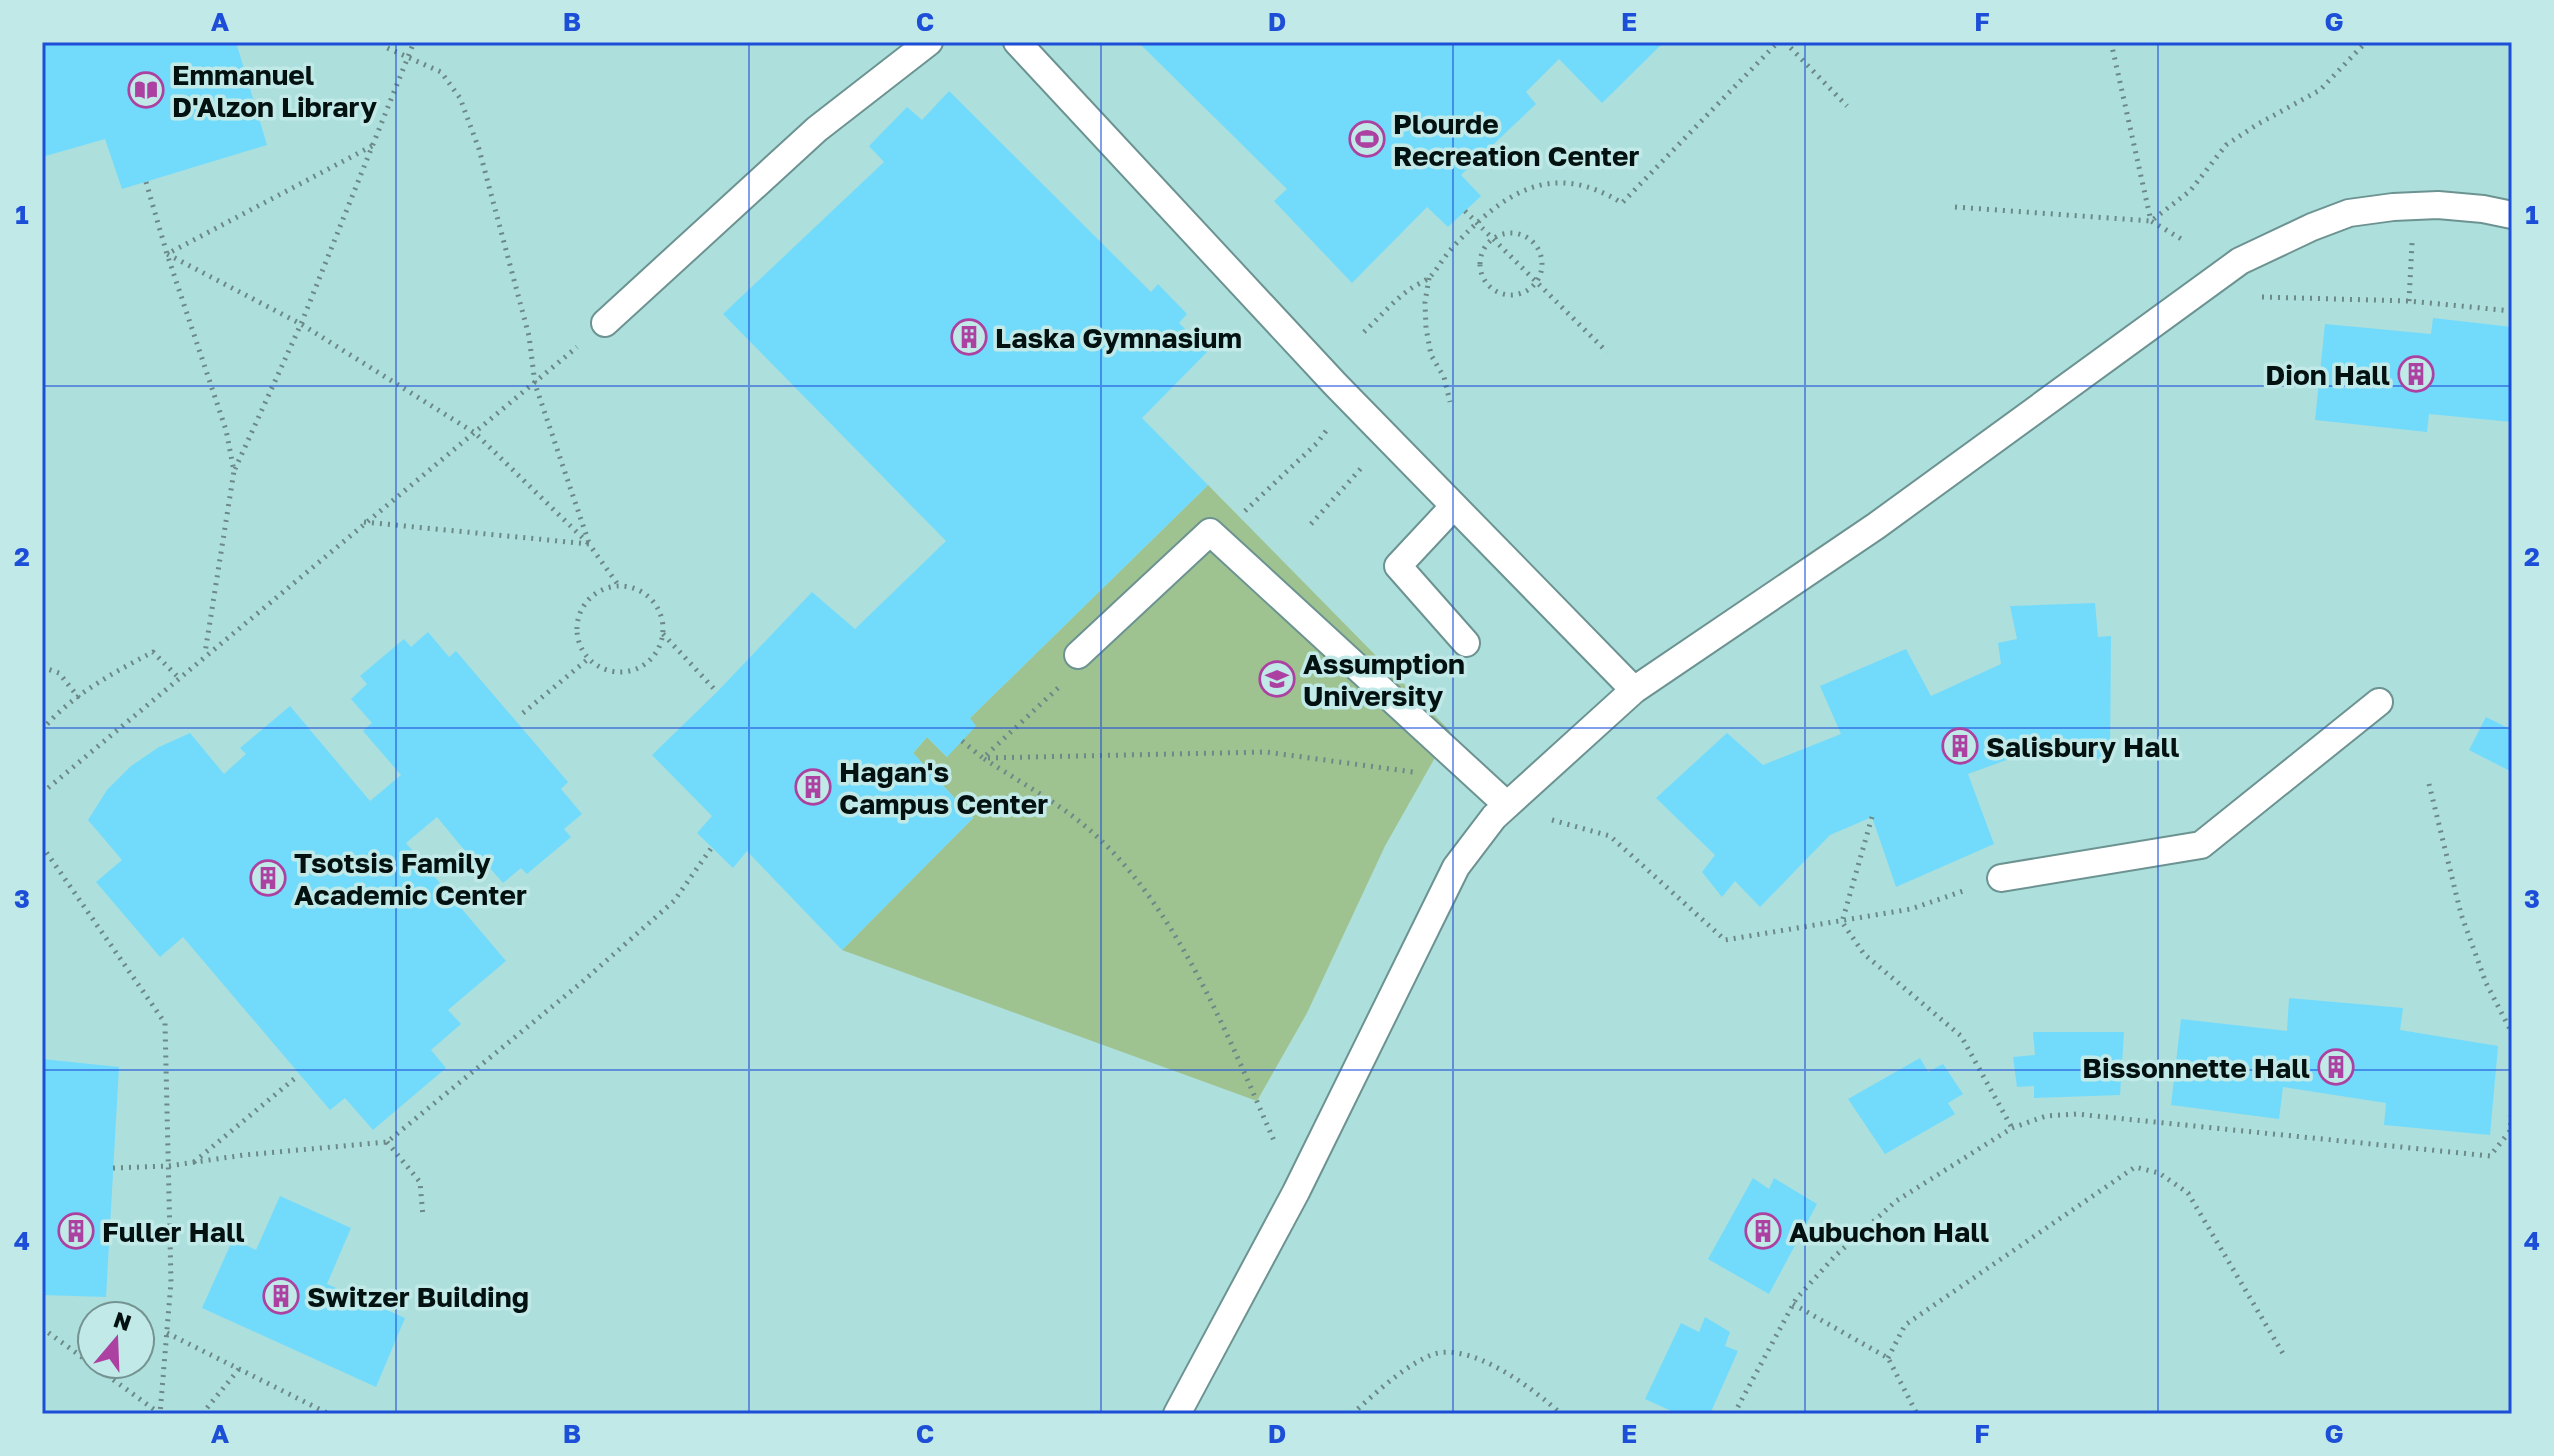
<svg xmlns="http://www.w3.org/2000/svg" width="2554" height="1456" font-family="'Golos Text',sans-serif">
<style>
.built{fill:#addfdc;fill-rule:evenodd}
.green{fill:#9fc390}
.building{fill:#72dbfc}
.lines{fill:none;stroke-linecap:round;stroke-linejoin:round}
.lane-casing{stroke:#6c9391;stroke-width:30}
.path{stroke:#6c8988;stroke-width:5;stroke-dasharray:2 6;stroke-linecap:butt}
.lane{stroke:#fff;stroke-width:26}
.grid{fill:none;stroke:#1d4ed8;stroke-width:2;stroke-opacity:0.55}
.labels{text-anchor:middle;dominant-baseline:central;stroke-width:7;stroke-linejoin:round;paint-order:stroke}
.poi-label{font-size:28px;font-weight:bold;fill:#031111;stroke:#c0e9e7;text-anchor:start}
.neatline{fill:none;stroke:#1d4ed8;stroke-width:3}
.grid-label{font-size:26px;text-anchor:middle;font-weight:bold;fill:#1d4ed8}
</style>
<rect width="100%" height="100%" fill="#c0e9e7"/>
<path class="built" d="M42,42H2512V1414H42ZM92,1316H140V1364H92Z"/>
<path class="green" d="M1208,485L1450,731L1385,846L1307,1013L1257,1101L842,950L973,818L913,753L927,737L947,757L970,718Z"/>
<path class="building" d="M42,42H236L267,145L122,189L105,139L42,157Z
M1138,42H1664L1602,103L1559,59L1526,92L1536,104L1461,175L1481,196L1448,227L1427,207L1352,283L1274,201L1287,189Z
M949,91L1151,292L1158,284L1187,314L1179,323L1208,351L1142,418L1208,485L970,718L976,726L947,757L927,737L913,753L973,818L842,950L747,851L733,868L697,833L712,816L652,755L717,692L812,592L855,629L946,541L723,314L884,162L869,146L907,107L922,120Z
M2433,318L2512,327V422L2429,414L2427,432L2315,420L2325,324L2431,334Z
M2095,603L2098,637L2111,636L2110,759L2012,758L1968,774L1994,844L1896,887L1872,817L1830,835L1760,907L1735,881L1722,897L1702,872L1715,855L1656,798L1727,733L1763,765L1841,734L1820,686L1906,649L1931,696L2001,664L1998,643L2017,639L2010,606Z
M428,632L449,657L456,651L568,782L561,789L582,814L564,829L571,837L527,874L521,868L503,883L481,858L475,863L437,817L406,843L506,961L448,1010L461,1024L431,1050L446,1068L373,1130L345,1098L330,1110L183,937L160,957L96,882L122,860L88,820L107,790L131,766L159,747L190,733L224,774L246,754L240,748L290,706L370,801L401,775L363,731L372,723L351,699L367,684L360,676L404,639L411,647Z
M2486,717L2512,730V772L2469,750Z
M2289,998L2403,1008L2400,1030L2498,1046L2490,1135L2384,1125L2386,1103L2283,1087L2279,1119L2171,1105L2181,1019L2287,1031Z
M2033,1032H2124L2120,1095L2034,1098V1086L2017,1087L2013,1057L2035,1055Z
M1920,1058L1928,1072L1943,1064L1963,1094L1948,1103L1955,1114L1885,1154L1848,1099Z
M42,1059L119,1067L106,1297L42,1295Z
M1753,1178L1769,1189L1774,1178L1817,1204L1769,1294L1708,1259Z
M280,1196L351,1228L327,1284L405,1318L376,1387L202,1308L233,1239L256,1250Z
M1705,1317L1730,1332L1725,1346L1738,1351L1710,1414H1678L1645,1399L1681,1323L1699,1332Z"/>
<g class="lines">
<defs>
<path id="lane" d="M1017,42L1335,384L1634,690L1494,817L1456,867L1296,1192L1177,1414
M605,323L817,129L929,42
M1454,506L1398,566L1466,643
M1078,655L1210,532L1507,805
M1634,690L1876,526L2240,261L2312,227L2349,213L2393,207L2438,205L2483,209L2512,215
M2001,878L2201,845L2379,702"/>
</defs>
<use href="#lane" class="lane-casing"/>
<path class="path" d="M383,42L385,47L441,72L460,98L479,149L529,336L535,384L589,543
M1785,42L1847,106
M2111,42L2151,221L2183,240
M372,146L167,254L301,324L475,433L589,544
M146,182L167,254L226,430L234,471L205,653
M1955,207L2151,221L2190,191L2226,145L2258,124L2320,90L2366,42
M1465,211L1607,352
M1480 264a31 31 0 1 1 62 0a31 31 0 1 1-62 0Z
M1429,278L1425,302L1426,328L1431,355L1444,377L1450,402
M2262,297L2409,301L2512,311
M2409,301L2412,243
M1364,332C1379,318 1393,301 1409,290C1415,285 1424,282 1430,277C1438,268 1444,257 1452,248C1503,193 1551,159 1622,203L1778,42
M235,469L301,324L414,42
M1245,511L1317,443L1326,431
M364,522L589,544L619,586
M1311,524L1364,465
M577 629a43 43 0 1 1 86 0a43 43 0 1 1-86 0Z
M663,634L717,692
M42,667L59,673L79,698
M1058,688L983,758C1016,780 1054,800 1085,826C1175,901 1229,1038 1275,1143
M523,713L588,659
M42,730C70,696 114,672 153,652L178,677
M962,741L983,758L1266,752L1413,772
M2429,784L2461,914L2486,983L2512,1033V1044
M42,793L577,347
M1872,817L1842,922L1864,954L1961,1036L2012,1128
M1552,820L1610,836L1725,940L1911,909L1966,890
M42,846L165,1023L171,1282L160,1414
M387,1142L420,1182L423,1217
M194,1162L294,1079
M113,1168L168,1166L244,1155L387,1142L581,983L674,901L712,847
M1793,1304L1888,1358L1917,1414
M42,1328L159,1413
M167,1333L329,1414
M1888,1358L1905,1325L2135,1167L2159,1173L2188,1193L2285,1357
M202,1414L239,1369
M1352,1414C1376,1393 1401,1368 1431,1355C1470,1340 1534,1389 1561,1414
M1734,1414L1796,1299L1835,1256L1896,1201L2012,1128L2046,1116L2076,1114L2490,1156L2510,1131L2512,1107"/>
<use href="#lane" class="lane"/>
</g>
<path class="grid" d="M396,42V1414M749,42V1414M1101,42V1414M1453,42V1414M1805,42V1414M2158,42V1414M42,386H2512M42,728H2512M42,1070H2512"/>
<defs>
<symbol id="library-ring" viewBox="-11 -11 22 22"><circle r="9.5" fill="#c0e9e7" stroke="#ac41a1" stroke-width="1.5"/><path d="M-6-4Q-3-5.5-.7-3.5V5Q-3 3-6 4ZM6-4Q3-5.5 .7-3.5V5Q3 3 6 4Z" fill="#ac41a1"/></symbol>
<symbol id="stadium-ring" viewBox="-11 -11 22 22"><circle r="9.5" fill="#c0e9e7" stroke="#ac41a1" stroke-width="1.5"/><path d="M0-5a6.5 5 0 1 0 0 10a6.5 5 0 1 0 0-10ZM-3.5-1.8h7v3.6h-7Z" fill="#ac41a1"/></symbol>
<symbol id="building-ring" viewBox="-11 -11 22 22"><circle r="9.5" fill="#c0e9e7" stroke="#ac41a1" stroke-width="1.5"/><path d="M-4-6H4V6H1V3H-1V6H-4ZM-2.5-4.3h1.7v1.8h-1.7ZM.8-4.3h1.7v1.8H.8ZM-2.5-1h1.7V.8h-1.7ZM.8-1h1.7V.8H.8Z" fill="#ac41a1"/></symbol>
<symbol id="university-ring" viewBox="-11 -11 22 22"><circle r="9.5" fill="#c0e9e7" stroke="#ac41a1" stroke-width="1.5"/><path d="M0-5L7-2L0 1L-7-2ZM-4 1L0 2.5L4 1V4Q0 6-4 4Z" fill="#ac41a1"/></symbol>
</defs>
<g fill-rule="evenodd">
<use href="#library-ring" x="126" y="70" width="40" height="40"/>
<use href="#stadium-ring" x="1347" y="119" width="40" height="40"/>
<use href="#building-ring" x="949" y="317" width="40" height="40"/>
<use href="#building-ring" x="2396" y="354" width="40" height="40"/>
<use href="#university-ring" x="1257" y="659" width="40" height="40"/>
<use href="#building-ring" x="1940" y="726" width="40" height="40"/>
<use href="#building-ring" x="793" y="767" width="40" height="40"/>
<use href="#building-ring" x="248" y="858" width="40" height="40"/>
<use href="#building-ring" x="2316" y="1047" width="40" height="40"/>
<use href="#building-ring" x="56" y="1211" width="40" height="40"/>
<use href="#building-ring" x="1743" y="1211" width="40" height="40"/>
<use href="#building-ring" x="261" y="1276" width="40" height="40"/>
</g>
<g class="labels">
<g class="poi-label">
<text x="172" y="74">Emmanuel<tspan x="172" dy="32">D'Alzon Library</tspan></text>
<text x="1393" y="123">Plourde<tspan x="1393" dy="32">Recreation Center</tspan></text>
<text x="995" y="337">Laska Gymnasium</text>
<text x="2390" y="374" text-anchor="end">Dion Hall</text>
<text x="1303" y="663">Assumption<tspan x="1303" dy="32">University</tspan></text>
<text x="1986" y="746">Salisbury Hall</text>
<text x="839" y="771">Hagan's<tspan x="839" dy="32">Campus Center</tspan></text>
<text x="294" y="862">Tsotsis Family<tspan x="294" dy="32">Academic Center</tspan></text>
<text x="2310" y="1067" text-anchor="end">Bissonnette Hall</text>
<text x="102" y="1231">Fuller Hall</text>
<text x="1789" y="1231">Aubuchon Hall</text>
<text x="307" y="1296">Switzer Building</text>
</g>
</g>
<rect width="2554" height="1456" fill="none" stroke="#c0e9e7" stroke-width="88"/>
<g transform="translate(116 1340) rotate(19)"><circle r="38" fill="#c0e9e7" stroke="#749391" stroke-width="2"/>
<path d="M0-6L14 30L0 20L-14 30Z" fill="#ac41a1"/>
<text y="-12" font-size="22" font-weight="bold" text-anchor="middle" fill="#031111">N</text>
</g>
<rect x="44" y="44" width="2466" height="1368" class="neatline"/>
<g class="grid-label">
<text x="220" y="31">A</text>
<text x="572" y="31">B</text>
<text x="925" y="31">C</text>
<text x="1277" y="31">D</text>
<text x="1629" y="31">E</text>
<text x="1982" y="31">F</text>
<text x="2334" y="31">G</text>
<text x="22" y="224">1</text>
<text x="2532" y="224">1</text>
<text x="22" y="566">2</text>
<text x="2532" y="566">2</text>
<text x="22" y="908">3</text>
<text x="2532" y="908">3</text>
<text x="22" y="1250">4</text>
<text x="2532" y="1250">4</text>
<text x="220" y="1443">A</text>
<text x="572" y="1443">B</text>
<text x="925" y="1443">C</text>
<text x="1277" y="1443">D</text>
<text x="1629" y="1443">E</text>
<text x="1982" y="1443">F</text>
<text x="2334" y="1443">G</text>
</g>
</svg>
